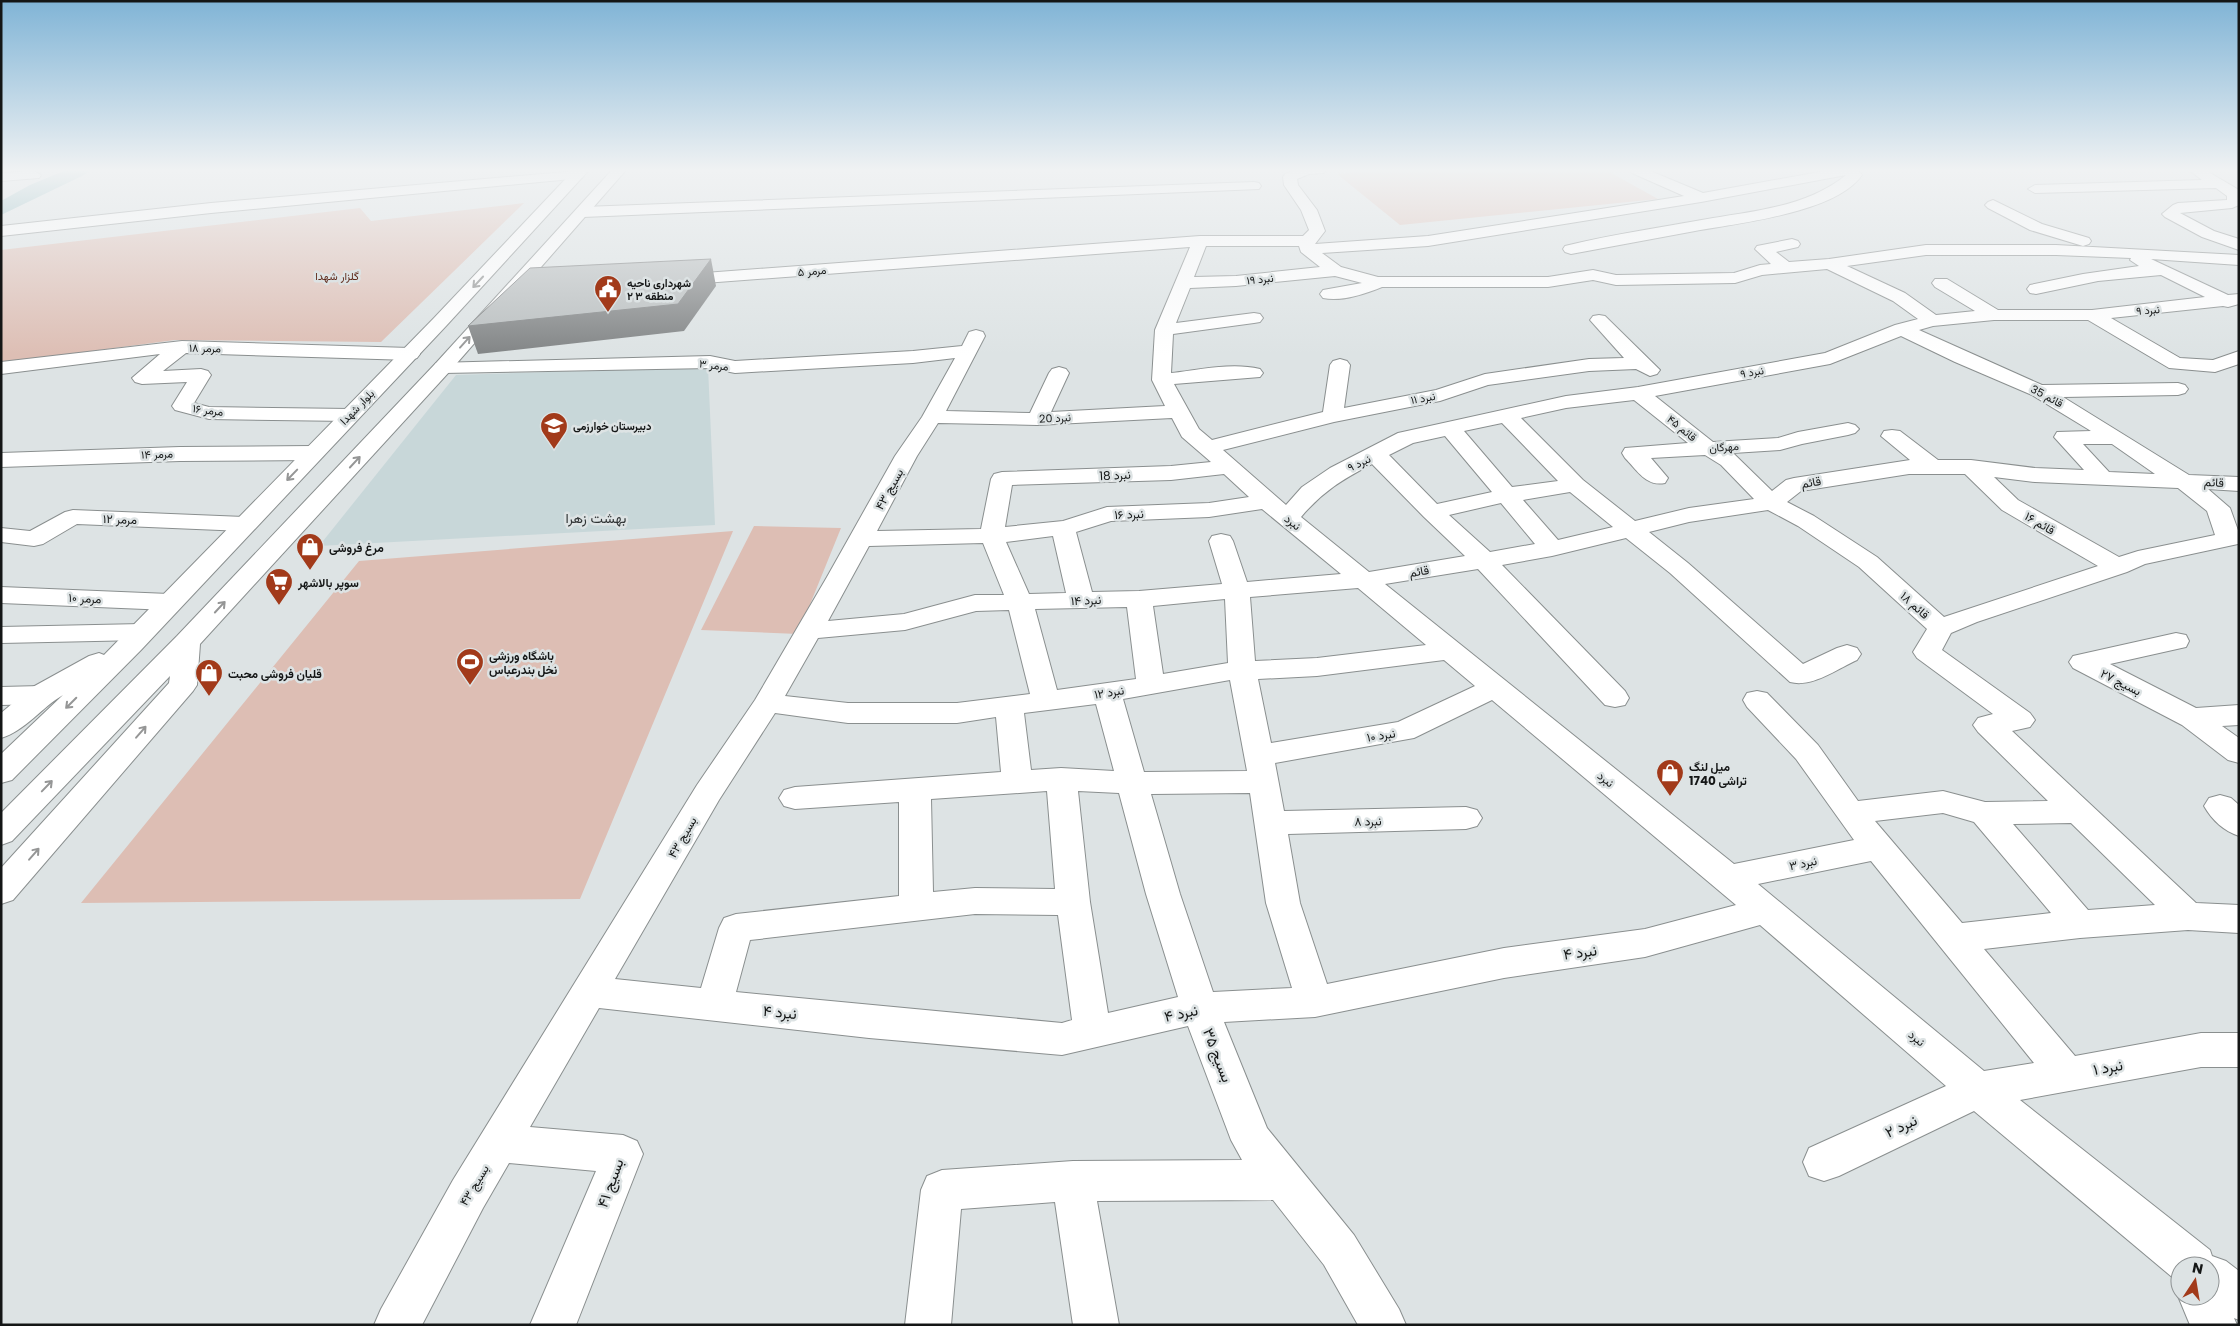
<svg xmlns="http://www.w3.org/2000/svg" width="2240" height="1326" font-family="Poppins,Vazirmatn,sans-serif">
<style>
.built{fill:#c8d7d9}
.green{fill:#ddbeb4}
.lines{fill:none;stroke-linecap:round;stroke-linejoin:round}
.canal{fill:#85b5bc;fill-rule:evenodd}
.minor-casing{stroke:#8a8f8f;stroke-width:2}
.highway-casing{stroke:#8a8f8f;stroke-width:2}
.minor{fill:#fff;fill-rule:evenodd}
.highway{fill:#fff;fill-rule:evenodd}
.shaded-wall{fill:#828586}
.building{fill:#b9bebf;stroke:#828586}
.oneway{stroke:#959696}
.labels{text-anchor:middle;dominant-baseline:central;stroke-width:5;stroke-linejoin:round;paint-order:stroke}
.far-street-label{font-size:11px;fill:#141616;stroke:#dde3e4}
.far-park-label{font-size:11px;fill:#5f2a1b;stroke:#dde3e4}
.far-poi-label{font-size:11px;font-weight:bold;fill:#141616;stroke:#dde3e4;text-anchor:start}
.street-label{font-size:12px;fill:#141616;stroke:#dde3e4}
.poi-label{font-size:12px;font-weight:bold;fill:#141616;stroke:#dde3e4;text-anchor:start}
.neighbourhood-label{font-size:14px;fill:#2f3334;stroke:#dde3e4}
.near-street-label{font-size:15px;fill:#141616;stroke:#dde3e4}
</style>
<rect width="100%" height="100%" fill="#dde3e4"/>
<path class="built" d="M708,367L715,525L319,546L456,375Z"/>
<path class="green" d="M1388,170H1606L1658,199L1400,225L1337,174Z
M524,203L381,342L175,340L1,363V250L360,208L371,221Z
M754,526L841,528L798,634L701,630Z
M733,531L580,899L81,903L359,561Z"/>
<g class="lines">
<path class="canal" d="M66,170H89L86,174L1,215V201L30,185Z"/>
<defs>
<path id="minor" d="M1295,170H1326L1324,173L1309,174L1297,179L1298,185L1317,210L1325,231L1315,244L1428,236L1684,196L1632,173L1630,170H1648L1703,193L1830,170H1858L1862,175C1836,213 1738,223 1695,231C1654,239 1612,246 1571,254L1565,252L1563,249L1565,246C1613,234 1664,227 1713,218C1758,211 1810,205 1846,175L1701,202L1428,246L1322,253L1341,267L1378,277H1548L1593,270L1616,275L1734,273L1760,265L1771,264L1755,249L1757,246L1792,239L1798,241L1800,244L1798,247L1776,252L1789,262L1829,259L1926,245H2056L2239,255V265L2151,259L2228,295L2239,294V304L2228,307L2223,306L2111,318L2180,358L2213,360L2239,351V364L2215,372L2169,368L2088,320H1994L1933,326L1919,330L2042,385L2178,383L2185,385L2188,389L2185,393L2178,395L2063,397L2189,475L2239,477V491L2208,489L2230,508L2239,533L2238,544L2145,564L2127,572L1977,622L1951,633L1942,650L2030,713L2035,720L2030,727L2012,731L2196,903L2239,905V933L2188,930L2080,938L1984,949L2075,1056L2201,1033H2239V1067H2201L2020,1100L2210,1250L2212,1256L2226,1261L2239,1271V1320L2234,1318L2237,1325H2190L2178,1296L2180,1290V1296H2210V1266H2180V1282H2178L1974,1111L1839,1176L1824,1181L1809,1176L1803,1162L1809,1148L1946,1086L1760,925L1645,957L1504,978L1315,1017L1224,1022L1267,1128L1354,1235L1399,1309L1406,1325H1358L1324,1265L1273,1200L1097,1201L1119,1325H1073L1055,1202L961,1209L951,1325H905L921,1190L927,1176L942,1170L1073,1161L1242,1160L1231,1140L1188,1026L1062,1055L869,1038L599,1008L530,1127L623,1135L637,1141L643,1154L576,1325H530L596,1171L509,1163L483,1208L422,1325H374L381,1309L453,1180L697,785L755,700L827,577L895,456L922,417L955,358L913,363L735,373L710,368L443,373L436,371L433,367L436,363L710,356L735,361L913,351L962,346L969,332L976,330L983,332L985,336L946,411L1030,413L1049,373L1052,369L1059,367L1066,369L1069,373L1051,412L1165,406L1152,380L1155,330L1190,247L678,285L672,284L669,280L672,276L678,275L1200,236H1303L1309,230L1301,210L1284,185L1283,177L1285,174ZM1206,246H1299L1301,252L1320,267L1236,276L1194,277ZM1926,255H2056L2131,258L2130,260L2139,266L2083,274L2030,285L2027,289L2030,293L2036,294L2098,281L2161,275L2205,297L2092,310H1998L1947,279H1935L1932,283L1935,287L1975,311L1936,315L1905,293L1847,266ZM1827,269L1893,301L1918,319L1895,325L1825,353L1638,387L1566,396L1398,433L1330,468L1302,487L1286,505L1223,450L1334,422L1440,401L1488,385L1589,371L1636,369L1650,376L1657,374L1660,370L1605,316L1599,315L1593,316L1590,320L1624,358L1589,359L1485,374L1436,390L1344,408L1350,365L1347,361L1340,359L1333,361L1330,365L1323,412L1212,440L1199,429L1174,384L1260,377L1263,373L1260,369C1232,362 1199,370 1171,373L1173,334L1254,323L1260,322L1263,318L1260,314L1254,313L1176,323L1190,288L1236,286L1335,276L1362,283L1323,290L1320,294L1323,298C1341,302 1365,294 1382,287H1548L1593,280L1616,285L1735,283L1762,275ZM1901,336L1955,362L2032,395L2091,431L2057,432L2054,437L2084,470L2035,468L1971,460H1938L1900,431L1892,430L1884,431L1881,436L1910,460L1794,478L1786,480L1772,491L1733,453L1780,450L1802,444L1848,435L1855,433L1859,429L1855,425L1848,423L1798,432L1778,438L1713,442L1655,396L1830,364ZM1634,400L1688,443L1625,448L1622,453L1625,458C1637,470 1646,487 1665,483L1668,478L1651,458L1705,455L1721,465L1754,499L1689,508L1635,521L1583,480L1521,418L1566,408ZM1172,418L1182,437L1211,462L1171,466L1002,472L994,474L991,479L981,529L877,531L917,456L938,423L1037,425ZM1502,423L1558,481L1512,487L1464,431ZM1445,436L1492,492L1437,504L1389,455L1413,443ZM2083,444H2112L2155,474L2109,472ZM1372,464L1424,517L1465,556L1369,572L1301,517C1322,492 1343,479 1372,464ZM1224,474L1249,497L1209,503L1107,507L1063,521L1005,527L1012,485L1171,480ZM1909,474H1965L2002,510L2098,566L1944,617L1877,557L1814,516L1787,502L1801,491ZM1994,477L2035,482L2178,488L2207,511L2215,535L2138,551L2119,557L2018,500ZM1570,492L1613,527L1558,540L1523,500ZM1501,503L1535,544L1490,552L1449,515ZM1262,509L1341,574L1247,582L1233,541L1230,536L1221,534L1212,536L1209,541L1222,584L1139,591L1092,592L1076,532L1111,521L1209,517ZM1768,510L1798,526L1859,567L1927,629L1913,652L1917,658L1993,714L1978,718L1973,725L1978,732L2048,801L1985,802L1943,791L1858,801L1818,745L1767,693L1757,691L1747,693L1743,700L1747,707L1796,759L1854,840L1734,864L1385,584L1478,569L1605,705L1615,707L1625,705L1629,698L1625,691L1502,565L1552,556L1626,538L1670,573L1790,682C1812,688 1837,669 1857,660L1861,654L1857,648L1847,645L1837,648L1803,664L1688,563L1649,532L1689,522ZM1053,536L1066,593L1029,594L1006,542ZM983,543L1004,595H975L904,614L828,621L869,546ZM1358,588L1426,645L1317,658L1255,661L1250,597ZM1225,599L1228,663L1163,674L1153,606ZM1127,607L1136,679L1057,690L1035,609ZM1009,610L1030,694L957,703H848L785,696L818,638L905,630L976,611ZM1444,660L1475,686L1398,722L1271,743L1258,679L1317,676ZM1230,680L1247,771L1144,772L1123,699ZM1492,700L1736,905L1645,929L1504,948L1327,984L1300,903L1288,834L1466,829L1477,826L1482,818L1477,810L1466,807L1284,811L1275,763L1414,738ZM1096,704L1114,771L1061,768L1031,770L1024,713ZM775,713L848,723H957L996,717L1001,772L795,787L784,790L779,798L784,806L795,809L899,802V896L736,914L724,918L719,928L701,988L615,979L719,800ZM1047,791L1055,889L975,888L933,892L931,799ZM1078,791L1119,793L1146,894L1178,997L1108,1013L1090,902ZM1250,793L1266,903L1292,988L1213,992L1180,894L1151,794ZM1943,813L1974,822L2051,913L1962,923L1875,821ZM2071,823L2155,905L2088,910L2013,824ZM1871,861L2034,1063L1984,1071L1758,884ZM975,914L1058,915L1072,1020L1062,1023L736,992L750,940Z
M2189,170H2205L2239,190V205L2232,208L2180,213L2214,231L2239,239V250L2202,237L2165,217L2162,214L2173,205L2178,203L2227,200V196L2216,188L2035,193L2028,189L2035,185L2202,180Z
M34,171L41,175L39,178L1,181V173Z
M577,171L584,175L582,178L211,213L1,236V226L211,203Z
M1254,182L1259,183L1261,186L1259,189L583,217L578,215L575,212L578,209L583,207Z
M1993,200L2042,224L2089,238L2091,241L2089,244L2083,246L2030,230L1988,208L1985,205L1988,202Z
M182,341L410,348L417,350L420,354L417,358L410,360L186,353L163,371L201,369L208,371L211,375L194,403L209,407L350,409L357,411L360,415L357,419L350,421L209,419L175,410L172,406L187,382L142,384L135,382L132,378L160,354L1,374V362Z
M313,446L321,448L324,453L321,458L313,460L180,461L1,467V453L180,447Z
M73,510L244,517L252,519L256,524L252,529L244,531L77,524L43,544L34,546L1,542V528L30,531L65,512Z
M1,587L169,594L178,597L182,602L178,607L169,610L1,603Z
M142,624L151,626L155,632L151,638L142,640L1,643V627Z
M2176,633L2186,635L2189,641L2186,647L2110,664L2196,708L2239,705V725L2222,726L2239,738V763L2228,760L2182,725L2073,668L2069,662L2073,656Z
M41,686L51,688L55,695L51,702L41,704L1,705V687Z
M2220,795L2231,798L2239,805V836C2224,831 2212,820 2204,806L2209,798Z"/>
<path id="highway" d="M574,170H589L446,326L141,650L12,780L1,783V754L63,695C42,707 25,731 1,738V713L31,688L89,656L99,653L104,655L434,318Z
M612,170H626L450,371L200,644L197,685L193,691L13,900L1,904V868L169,683L170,676L12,841L1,845V813L177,636L436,363Z"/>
</defs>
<use href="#minor" class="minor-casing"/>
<use href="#highway" class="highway-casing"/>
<use href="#minor" class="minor"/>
<use href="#highway" class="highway"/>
</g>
<path class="shaded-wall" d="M711,259L716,286L684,331L478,354L468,326Z"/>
<path class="building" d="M711,259L678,304L468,326L530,268Z"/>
<defs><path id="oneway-shaft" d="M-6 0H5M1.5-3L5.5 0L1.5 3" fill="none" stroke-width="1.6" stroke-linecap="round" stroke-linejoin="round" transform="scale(1.25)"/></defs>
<g class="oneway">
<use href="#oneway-shaft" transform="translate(478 282) rotate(133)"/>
<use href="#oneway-shaft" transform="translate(465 342) rotate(-48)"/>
<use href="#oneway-shaft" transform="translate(355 462) rotate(-47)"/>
<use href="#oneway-shaft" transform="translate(292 475) rotate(134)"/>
<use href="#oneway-shaft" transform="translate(220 607) rotate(-47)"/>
<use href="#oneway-shaft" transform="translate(71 703) rotate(135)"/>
<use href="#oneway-shaft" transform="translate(141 732) rotate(-49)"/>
<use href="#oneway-shaft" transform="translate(47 786) rotate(-46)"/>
<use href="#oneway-shaft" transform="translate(34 854) rotate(-49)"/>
</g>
<linearGradient id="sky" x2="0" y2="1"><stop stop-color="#80b4d6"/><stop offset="0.48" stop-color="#f0f2f3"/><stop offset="1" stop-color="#f0f2f3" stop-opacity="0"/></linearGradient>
<rect width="2240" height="355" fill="url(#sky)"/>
<defs>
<symbol id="civic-pin" viewBox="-11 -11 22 30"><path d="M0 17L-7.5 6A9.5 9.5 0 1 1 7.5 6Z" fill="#a23a1a" stroke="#dde3e4"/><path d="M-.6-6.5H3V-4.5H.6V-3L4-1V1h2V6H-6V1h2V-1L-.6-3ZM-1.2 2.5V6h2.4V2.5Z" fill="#fff"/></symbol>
<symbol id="school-pin" viewBox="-11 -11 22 30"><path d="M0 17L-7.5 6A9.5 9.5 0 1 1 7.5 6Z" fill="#a23a1a" stroke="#dde3e4"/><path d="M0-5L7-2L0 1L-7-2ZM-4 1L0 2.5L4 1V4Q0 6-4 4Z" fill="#fff"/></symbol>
<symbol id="shop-pin" viewBox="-11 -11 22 30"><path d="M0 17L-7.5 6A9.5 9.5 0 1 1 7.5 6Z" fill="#a23a1a" stroke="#dde3e4"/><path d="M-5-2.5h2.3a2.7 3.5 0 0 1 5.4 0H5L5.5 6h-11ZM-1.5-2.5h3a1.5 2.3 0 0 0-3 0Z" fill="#fff"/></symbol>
<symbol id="supermarket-pin" viewBox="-11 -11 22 30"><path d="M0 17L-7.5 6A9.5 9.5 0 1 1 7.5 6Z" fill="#a23a1a" stroke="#dde3e4"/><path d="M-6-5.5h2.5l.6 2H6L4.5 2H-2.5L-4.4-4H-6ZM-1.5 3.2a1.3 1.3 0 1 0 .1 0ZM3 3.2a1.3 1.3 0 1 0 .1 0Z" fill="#fff"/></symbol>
<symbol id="stadium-pin" viewBox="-11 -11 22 30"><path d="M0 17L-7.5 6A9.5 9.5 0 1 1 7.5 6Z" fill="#a23a1a" stroke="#dde3e4"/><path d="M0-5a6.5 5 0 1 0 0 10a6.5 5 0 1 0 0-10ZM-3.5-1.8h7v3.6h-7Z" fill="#fff"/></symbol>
</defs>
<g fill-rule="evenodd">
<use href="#civic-pin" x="592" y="273" width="32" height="43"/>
<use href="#school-pin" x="538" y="410" width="32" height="43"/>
<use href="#shop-pin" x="294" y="531" width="32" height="43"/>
<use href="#supermarket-pin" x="263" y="566" width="32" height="43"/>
<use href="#stadium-pin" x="454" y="646" width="32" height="43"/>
<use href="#shop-pin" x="193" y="657" width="32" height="43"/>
<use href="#shop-pin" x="1654" y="757" width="32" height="43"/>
</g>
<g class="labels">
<g class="far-street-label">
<text transform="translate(812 271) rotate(-5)">مرمر ۵</text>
<text transform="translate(1260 279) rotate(-6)">نبرد ۱۹</text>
<text transform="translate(2148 310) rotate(-5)">نبرد ۹</text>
<text transform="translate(205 348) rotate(1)">مرمر ۱۸</text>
<text transform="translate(714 365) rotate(7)">مرمر ۳</text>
<text transform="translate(1752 372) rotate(-10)">نبرد ۹</text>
<text transform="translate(2047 396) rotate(28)">قائم 35</text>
<text transform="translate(1423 398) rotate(-10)">نبرد ۱۱</text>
<text transform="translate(357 407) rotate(-46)">بلوار شهدا</text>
<text transform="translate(208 410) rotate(7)">مرمر ۱۶</text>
<text transform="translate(1055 418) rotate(-3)">نبرد 20</text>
<text transform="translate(1682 428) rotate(39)">قائم ۴۵</text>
<text transform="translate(1724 447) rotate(-4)">مهرگان</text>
<text transform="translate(157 454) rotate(-2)">مرمر ۱۴</text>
<text transform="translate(1359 463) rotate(-26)">نبرد ۹</text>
</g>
<g class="far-park-label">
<text x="337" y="276">گلزار شهدا</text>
</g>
<g class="far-poi-label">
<text x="627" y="283">شهرداری ناحیه<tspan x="627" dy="13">۲ منطقه ۳</tspan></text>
<text x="573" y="426">دبیرستان خوارزمی</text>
</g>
<g class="street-label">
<text transform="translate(1115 475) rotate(-3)">نبرد 18</text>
<text transform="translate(1811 482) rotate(-10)">قائم</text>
<text transform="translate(2214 482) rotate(3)">قائم</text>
<text transform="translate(889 489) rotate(-61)">بسیج ۴۳</text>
<text transform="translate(1129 514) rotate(-2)">نبرد ۱۶</text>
<text transform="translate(120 519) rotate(2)">مرمر ۱۲</text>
<text transform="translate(1293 522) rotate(39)">نبرد</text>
<text transform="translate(2040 523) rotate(30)">قائم ۱۶</text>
<text transform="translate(1419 571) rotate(-10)">قائم</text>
<text transform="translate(85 598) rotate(3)">مرمر ۱۰</text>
<text transform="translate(1086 600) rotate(-2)">نبرد ۱۴</text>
<text transform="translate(1915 605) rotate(42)">قائم ۱۸</text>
<text transform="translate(2121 682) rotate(27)">بسیج ۲۷</text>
<text transform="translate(1109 692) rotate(-9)">نبرد ۱۲</text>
<text transform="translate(1381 735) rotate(-9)">نبرد ۱۰</text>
<text transform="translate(1606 779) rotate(39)">نبرد</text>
<text transform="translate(1368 821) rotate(-1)">نبرد ۸</text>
<text transform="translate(682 837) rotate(-60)">بسیج ۴۳</text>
<text transform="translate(1803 863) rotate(-12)">نبرد ۳</text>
<text transform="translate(1917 1038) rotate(40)">نبرد</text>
<text transform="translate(474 1185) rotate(-59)">بسیج ۴۳</text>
</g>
<g class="poi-label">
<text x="329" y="547">مرغ فروشی</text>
<text x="298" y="582">سوپر بالاشهر</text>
<text x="489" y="655">باشگاه ورزشی<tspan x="489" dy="14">نخل بندرعباس</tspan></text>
<text x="228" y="673">قلیان فروشی محبت</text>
<text x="1689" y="766">میل لنگ<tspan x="1689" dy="14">تراشی 1740</tspan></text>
</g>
<g class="neighbourhood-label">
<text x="596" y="518">بهشت زهرا</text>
</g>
<g class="near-street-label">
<text transform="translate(1580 952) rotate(-8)">نبرد ۴</text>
<text transform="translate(780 1012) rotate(6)">نبرد ۴</text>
<text transform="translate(1181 1013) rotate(-12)">نبرد ۴</text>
<text transform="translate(1218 1055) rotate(69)">بسیج ۳۵</text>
<text transform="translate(2108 1067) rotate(-10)">نبرد ۱</text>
<text transform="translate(1901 1126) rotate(-25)">نبرد ۲</text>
<text transform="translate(610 1183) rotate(-70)">بسیج ۴۱</text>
</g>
</g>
<rect width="2240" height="1326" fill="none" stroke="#141616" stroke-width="5"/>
<g transform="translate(2195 1281) rotate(12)"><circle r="24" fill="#dde3e4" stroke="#8d9192"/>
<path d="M0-4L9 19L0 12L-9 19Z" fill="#a23a1a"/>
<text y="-8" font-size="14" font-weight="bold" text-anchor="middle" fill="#141616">N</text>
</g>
</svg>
